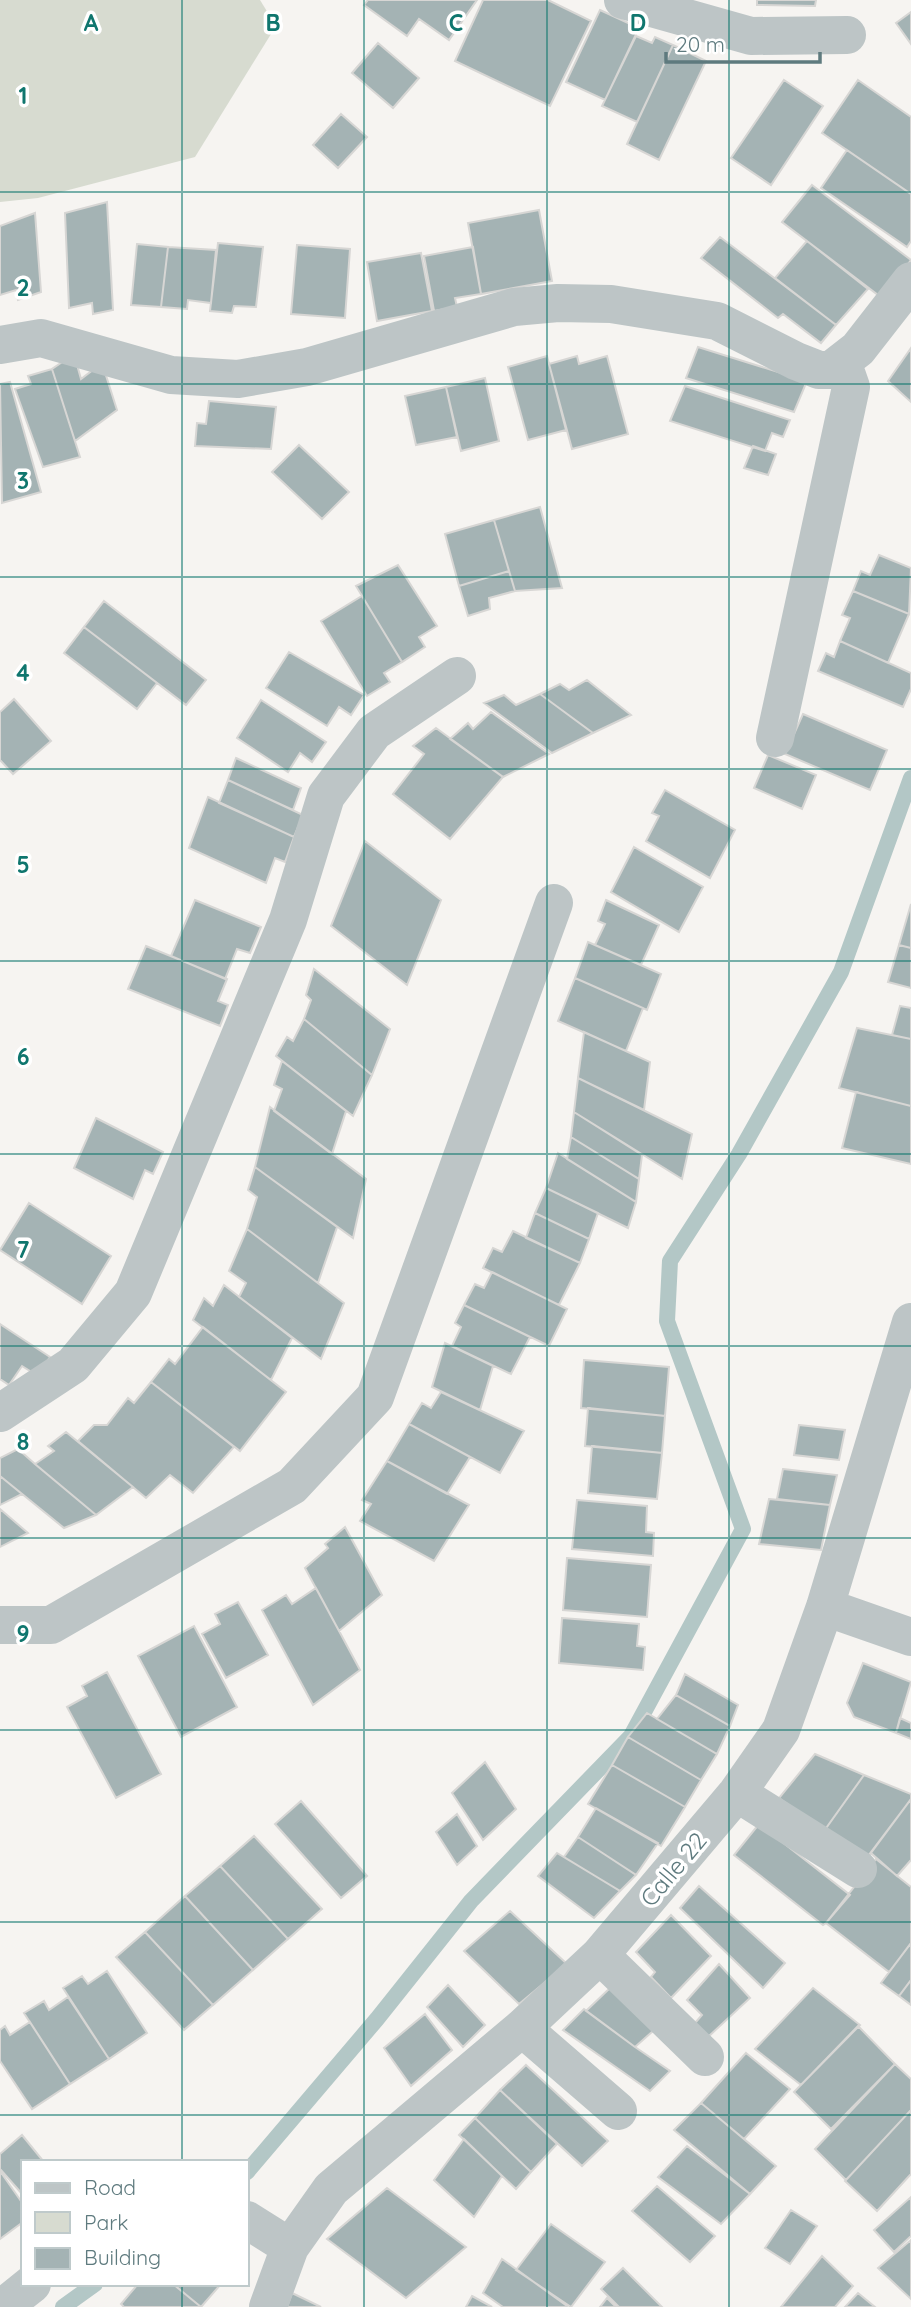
<svg xmlns="http://www.w3.org/2000/svg" width="911" height="2307" font-family="Quicksand,sans-serif">
<style>
.green{fill:#d7dbd0}
.lines{fill:none;stroke-linecap:round;stroke-linejoin:round}
.stream{stroke:#b3c7c6;stroke-width:16}
.building{fill:#a4b3b4;stroke:#d7d6d4;stroke-width:2}
.street{stroke:#bdc5c6;stroke-width:38}
.grid{fill:none;stroke:#0f766e;stroke-width:2;stroke-opacity:0.55}
.labels{text-anchor:middle;dominant-baseline:central;stroke-width:7;stroke-linejoin:round;paint-order:stroke}
.street-label{font-size:24px;fill:#5e7a7e;stroke:#fff}
.grid-label{font-size:23px;text-anchor:middle;font-weight:bold;fill:#0f766e;stroke:#fff;stroke-width:7;stroke-linejoin:round;paint-order:stroke}
</style>
<rect width="100%" height="100%" fill="#f6f4f1"/>
<path class="green" d="M0,0H260L276,26L195,157L38,198L0,202Z"/>
<g class="lines">
<path class="stream" d="M247,2172L377,2019L471,1901L631,1736L743,1529L667,1321L670,1261L739,1154L841,972L911,778
M63,2307L95,2284"/>
</g>
<path class="building" d="M368,0H477L449,40L419,19L407,36L364,5Z
M483,0H548L591,21L550,106L455,61Z
M757,0H816L815,6L757,5Z
M600,10L639,28L605,100L566,82Z
M911,12V44L896,23Z
M636,36L652,43L655,37L673,45L637,122L602,106Z
M378,43L419,78L393,108L352,73Z
M673,45L706,61L659,160L627,144Z
M784,80L823,106L771,185L731,158Z
M858,80L911,117V194L822,133Z
M341,114L367,137L338,168L313,145Z
M847,150L911,194V241L907,247L821,188Z
M812,185L911,260L882,298L782,222Z
M107,202L113,310L93,314L92,303L69,308L65,213Z
M539,210L552,281L481,294L468,223Z
M35,213L41,292L18,300L16,290L0,295V226Z
M720,237L836,325L821,343L783,314L778,318L701,258Z
M807,241L868,289L836,325L775,278Z
M218,243L263,247L256,307L234,306L232,313L210,311Z
M137,244L168,247L161,307L131,305Z
M297,245L350,249L345,318L291,314Z
M168,247L216,250L211,303L188,300L187,309L161,307Z
M473,247L481,294L455,298L457,307L434,311L424,256Z
M421,253L432,311L377,321L367,262Z
M698,347L807,381L794,412L686,378Z
M911,348V402L888,381Z
M74,354L81,379L102,363L117,410L75,441L52,369Z
M547,356L566,430L528,440L508,367Z
M577,356L579,364L607,356L628,434L572,449L549,364Z
M52,369L80,457L43,467L15,389L31,384L28,376Z
M485,378L499,441L461,451L446,387Z
M10,382L41,492L2,503L0,384Z
M685,386L790,420L783,437L772,433L765,451L670,421Z
M446,387L457,437L416,445L405,396Z
M209,401L276,407L271,449L195,446L197,423L206,424Z
M299,445L349,492L322,519L272,472Z
M753,446L776,454L768,475L744,468Z
M540,507L562,588L515,591L494,520Z
M494,520L509,571L459,586L445,534Z
M879,555L911,568L909,614L853,591L861,571L870,575Z
M398,565L437,626L419,637L425,647L402,662L356,586Z
M509,571L515,591L489,598L490,609L468,616L459,586Z
M853,591L909,614L888,663L840,641L850,618L842,615Z
M362,596L402,662L384,673L390,682L367,696L321,621Z
M104,601L206,680L186,705L84,627Z
M84,627L157,683L137,709L64,653Z
M840,641L911,673V689L903,707L818,671L826,653L834,657Z
M289,652L364,695L351,715L339,707L327,726L266,688Z
M587,680L631,715L593,733L540,694L560,684L569,690Z
M540,694L593,733L552,753L484,703L504,695L516,705Z
M14,699L51,741L13,774L0,760V712Z
M261,700L326,742L312,762L300,753L288,772L237,738Z
M491,712L549,754L503,777L450,739L468,723L473,729Z
M803,714L887,750L870,790L785,754Z
M436,728L503,777L450,839L393,794L424,754L413,746Z
M768,755L816,775L802,809L754,788Z
M236,758L301,788L293,810L228,780Z
M228,780L303,815L294,837L219,803Z
M665,790L735,830L710,878L646,841L659,816L652,813Z
M208,797L294,837L285,862L275,858L266,883L189,848Z
M365,841L441,900L407,985L331,926Z
M634,847L703,887L679,932L611,892Z
M195,900L261,927L250,953L237,949L225,979L171,956Z
M606,900L659,925L641,965L595,945L605,924L598,921Z
M911,904V948L899,945Z
M588,942L661,974L647,1010L575,978Z
M899,945L911,948V988L888,982Z
M146,946L227,979L218,1001L228,1005L220,1026L128,989Z
M314,969L390,1029L372,1075L304,1019L311,1000L306,995Z
M575,978L643,1008L626,1051L558,1021Z
M900,1006L911,1008V1039L892,1035Z
M304,1019L372,1075L353,1116L276,1056L287,1037L293,1041Z
M857,1028L911,1039V1106L839,1088Z
M584,1032L650,1062L644,1110L578,1078Z
M282,1061L346,1111L332,1154L274,1111L282,1089L274,1085Z
M578,1078L692,1134L682,1179L574,1112Z
M856,1092L911,1106V1164L842,1148Z
M270,1107L366,1179L353,1238L255,1167Z
M574,1112L642,1155L639,1179L571,1137Z
M96,1118L163,1152L153,1174L145,1170L133,1199L74,1168Z
M571,1137L639,1179L636,1202L567,1159Z
M558,1153L636,1202L628,1228L546,1188Z
M255,1167L337,1227L318,1283L247,1229L257,1197L248,1190Z
M546,1188L598,1213L589,1239L535,1213Z
M29,1203L111,1256L82,1304L0,1250Z
M535,1213L589,1239L580,1263L526,1238Z
M247,1229L344,1303L321,1359L239,1297L246,1283L229,1271Z
M513,1231L580,1263L559,1305L483,1268L493,1248L502,1252Z
M492,1272L567,1309L549,1346L464,1305L475,1284L484,1288Z
M224,1285L292,1338L271,1380L193,1320L204,1298L213,1306Z
M464,1305L530,1337L511,1374L452,1346L461,1327L455,1323Z
M0,1324L50,1357L38,1376L22,1366L9,1385L0,1379Z
M203,1327L286,1392L240,1451L151,1382L169,1359L175,1364Z
M445,1343L493,1366L480,1410L432,1387Z
M584,1360L669,1367L665,1416L581,1408Z
M151,1382L234,1447L193,1493L170,1475L146,1498L78,1441L94,1425H107L128,1398L134,1403Z
M441,1392L524,1431L500,1473L409,1424L422,1403L431,1408Z
M588,1408L665,1416L662,1453L585,1446Z
M409,1424L470,1457L447,1494L387,1461Z
M799,1425L845,1430L839,1460L794,1455Z
M66,1432L133,1487L96,1515L35,1464L54,1451L48,1446Z
M592,1446L662,1453L657,1499L588,1493Z
M18,1449L35,1464L96,1515L64,1528L0,1476V1458Z
M387,1461L469,1505L434,1561L360,1521L371,1504L362,1500Z
M783,1469L837,1475L830,1505L777,1499Z
M0,1476L22,1494L0,1505Z
M769,1499L830,1505L821,1550L759,1544Z
M577,1500L647,1506L646,1532L654,1533L653,1556L572,1549Z
M0,1509L28,1533L0,1547Z
M345,1527L382,1595L339,1631L305,1568L328,1548L325,1544Z
M567,1558L651,1565L647,1617L563,1610Z
M316,1588L360,1670L313,1705L262,1610L286,1595L292,1604Z
M238,1602L268,1655L226,1678L202,1634L220,1624L215,1614Z
M562,1618L639,1624L637,1646L645,1647L643,1670L559,1663Z
M194,1626L237,1707L181,1737L138,1656Z
M863,1663L911,1682L896,1733L854,1717L847,1703Z
M107,1672L161,1774L116,1798L67,1707L87,1696L82,1686Z
M685,1674L738,1705L730,1726L676,1695Z
M676,1695L730,1726L717,1754L657,1719Z
M647,1713L717,1754L701,1780L628,1737Z
M900,1718L911,1723V1739L896,1733Z
M628,1737L701,1780L685,1807L612,1765Z
M815,1754L864,1775L824,1831L779,1798Z
M485,1762L516,1809L483,1840L452,1793Z
M612,1765L685,1807L661,1846L588,1804Z
M864,1775L911,1794V1799L865,1860L824,1831Z
M911,1799V1860L897,1876L871,1853Z
M301,1801L367,1876L341,1898L275,1824Z
M596,1808L658,1843L636,1875L578,1837Z
M457,1814L477,1846L457,1865L436,1832Z
M759,1824L850,1895L826,1923L823,1925L734,1855Z
M254,1836L322,1909L288,1939L220,1866Z
M578,1837L636,1875L620,1891L564,1857Z
M557,1853L620,1891L594,1918L538,1876Z
M876,1859L911,1887V1943L889,1972L826,1923Z
M220,1866L288,1939L253,1970L185,1896Z
M699,1886L785,1963L763,1988L680,1908Z
M185,1896L253,1970L213,2005L145,1932Z
M510,1911L567,1964L519,2004L464,1951Z
M671,1915L711,1956L671,1998L651,1977L655,1972L636,1952Z
M145,1932L213,2005L184,2030L116,1957Z
M911,1943V1980L899,1996L881,1983Z
M719,1964L750,1998L708,2037L695,2023L702,2015L687,2000Z
M107,1971L147,2033L109,2059L63,1988L82,1976L88,1984Z
M911,1980V2005L899,1996Z
M448,1985L485,2025L463,2047L427,2007Z
M611,1987L662,2023L635,2047L586,2011Z
M813,1988L860,2025L801,2085L755,2049Z
M68,1997L109,2059L70,2084L24,2013L44,2001L49,2010Z
M584,2009L635,2047L670,2071L650,2091L563,2030Z
M425,2014L452,2050L411,2086L384,2048Z
M30,2022L70,2084L32,2109L0,2061V2030L5,2026L10,2035Z
M858,2026L895,2064L831,2129L794,2092Z
M746,2053L790,2089L744,2139L701,2103Z
M895,2064L911,2079V2110L846,2180L815,2149Z
M526,2065L608,2141L582,2166L500,2090Z
M500,2090L557,2144L531,2172L475,2118Z
M701,2103L776,2166L750,2194L674,2130Z
M911,2110V2174L877,2211L845,2181Z
M475,2118L531,2172L516,2189L459,2135Z
M22,2135L44,2162H23V2195L0,2169V2154Z
M464,2139L502,2176L474,2217L434,2180Z
M687,2146L750,2194L721,2224L658,2177Z
M0,2171L23,2204V2222L0,2239Z
M657,2186L715,2236L690,2262L632,2211Z
M387,2188L466,2247L406,2298L327,2239Z
M911,2197V2236L894,2252L874,2230Z
M791,2210L817,2226L790,2264L765,2248Z
M551,2224L605,2262L571,2307L516,2270Z
M911,2240V2299L878,2268Z
M822,2256L853,2286L835,2307H781Z
M502,2259L567,2306L566,2307H503L483,2293Z
M623,2268L662,2307H619L601,2289Z
M138,2284H173L201,2307H124L121,2304Z
M173,2284H221L201,2307Z
M292,2293L321,2307H287Z
M858,2293L875,2307H845Z
M472,2296L492,2307H466Z
M607,2298L616,2307H600Z"/>
<g class="lines">
<path class="street" d="M623,0L751,36L847,35
M0,345L41,338L171,375L238,379L307,367L514,307L558,303L611,304L717,321L796,361L819,370H831L858,349L911,281
M775,738L851,387L843,364
M0,1413L73,1365L133,1293L288,920L326,796L374,732L457,676
M825,1607L911,1637
M0,1625H51L292,1486L375,1397L554,903
M737,1793L858,1869
M600,1955L705,2057
M522,2028L618,2111
M247,2220L290,2247
M3,2307L32,2284
M268,2307L290,2247L331,2189L522,2028L600,1955L737,1793L781,1730L825,1607L911,1322"/>
</g>
<path class="grid" d="M182,0V2162M364,0V2307M547,0V2307M729,0V2307M0,192H911M0,384H911M0,577H911M0,769H911M0,961H911M0,1154H911M0,1346H911M0,1538H911M0,1730H911M0,1922H911M0,2115H911M182,2284V2307"/>
<g class="labels">
<g class="street-label">
<text transform="translate(673 1869) rotate(-50)">Calle 22</text>
</g>
</g>
<g class="grid-label">
<text x="91" y="31">A</text>
<text x="273" y="31">B</text>
<text x="456" y="31">C</text>
<text x="638" y="31">D</text>
<text x="23" y="104">1</text>
<text x="23" y="296">2</text>
<text x="23" y="489">3</text>
<text x="23" y="681">4</text>
<text x="23" y="873">5</text>
<text x="23" y="1065">6</text>
<text x="23" y="1258">7</text>
<text x="23" y="1450">8</text>
<text x="23" y="1642">9</text>
</g>
<rect x="21" y="2160" width="228" height="126" fill="#ffffff" stroke="#bfcacb" stroke-width="2"/>
<rect x="35" y="2183" width="35" height="10" fill="#bdc5c6" stroke="#bfcacb" stroke-width="2"/>
<text x="84" y="2195" font-size="21" fill="#5e7a7e">Road</text>
<rect x="35" y="2212" width="35" height="21" fill="#d7dbd0" stroke="#bfcacb" stroke-width="2"/>
<text x="84" y="2230" font-size="21" fill="#5e7a7e">Park</text>
<rect x="35" y="2248" width="35" height="21" fill="#a4b3b4" stroke="#bfcacb" stroke-width="2"/>
<text x="84" y="2265" font-size="21" fill="#5e7a7e">Building</text>
<path d="M666 52v10h154v-10" fill="none" stroke="#5e7a7e" stroke-width="3.5"/>
<text x="676" y="52" font-size="21" fill="#5e7a7e" stroke="#ffffff" stroke-width="5" paint-order="stroke">20 m</text>
</svg>
